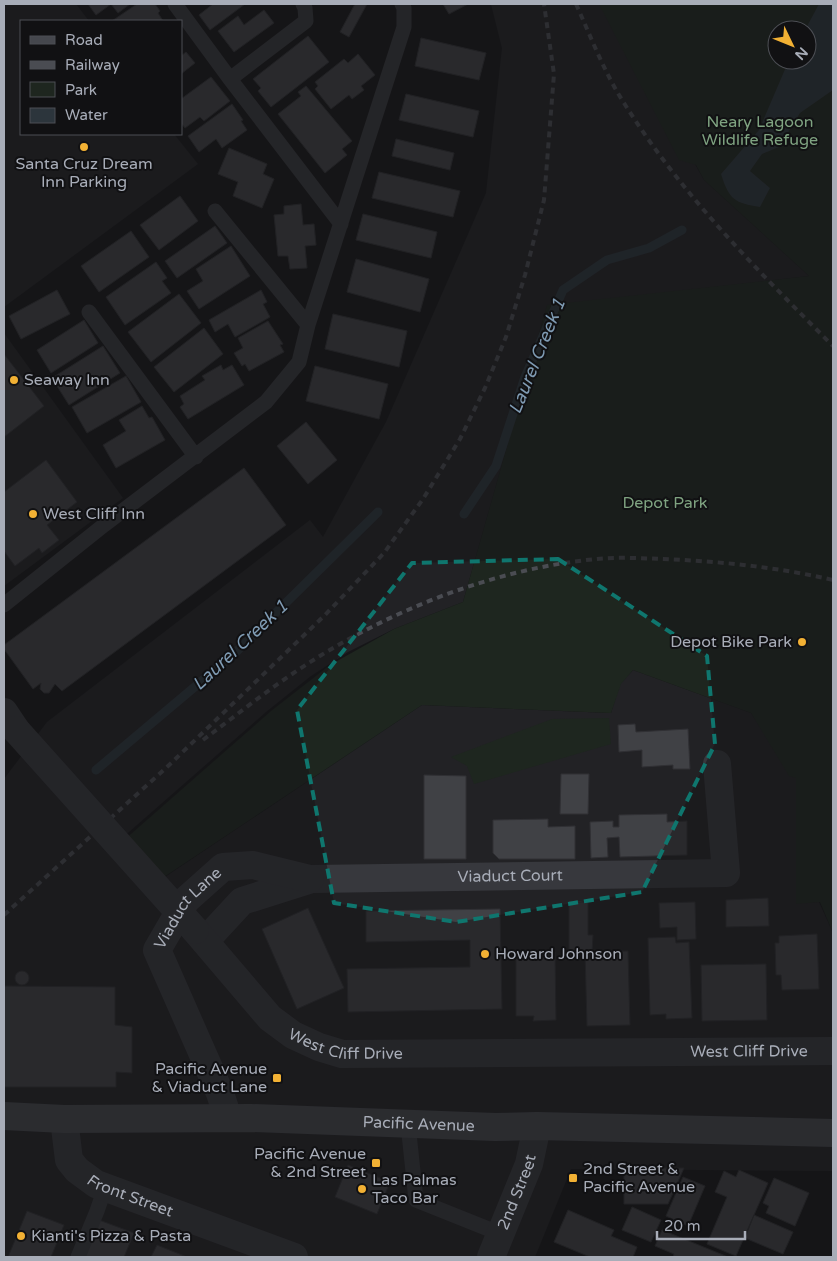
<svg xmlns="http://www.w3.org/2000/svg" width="837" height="1261" font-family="'Varela Round',sans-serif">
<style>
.built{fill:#222225}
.green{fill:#1e261f;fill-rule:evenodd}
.water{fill:#2c353c}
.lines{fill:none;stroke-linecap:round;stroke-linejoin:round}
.stream{stroke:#2c353c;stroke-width:9}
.building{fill:#404145;stroke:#303034}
.service{stroke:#37383d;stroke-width:15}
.minor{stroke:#37383d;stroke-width:28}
.tertiary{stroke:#37383d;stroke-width:28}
.secondary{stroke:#45474d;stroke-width:28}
.rail{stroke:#4a4c52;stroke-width:4;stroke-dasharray:6 5;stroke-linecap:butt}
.tertiary-bridge{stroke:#37383d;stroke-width:28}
.marked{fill:none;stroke:#0f766e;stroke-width:4;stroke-dasharray:10 6;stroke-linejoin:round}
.poi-dot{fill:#f2b134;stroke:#111113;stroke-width:2}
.labels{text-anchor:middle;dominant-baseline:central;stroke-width:4;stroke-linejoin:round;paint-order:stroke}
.park-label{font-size:16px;fill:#7fa381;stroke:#111113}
.poi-label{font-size:16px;fill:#a8adb8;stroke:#111113;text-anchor:start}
.street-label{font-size:16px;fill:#a8adb8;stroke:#111113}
.water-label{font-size:18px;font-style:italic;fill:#7f9bb3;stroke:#111113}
</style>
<rect width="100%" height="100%" fill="#161618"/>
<path class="built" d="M4,4H76L89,21H21V134H174L198,164L4,307Z
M491,4H603L704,180L809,276L547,306L463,602L394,629L348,652L311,676L266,712L121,839L150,887L422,705L611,713L620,684L633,670L751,713L797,779L796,903L819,902L833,933V1171L571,1169L535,1257H4V779L47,722L310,520L323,537L386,422L486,193L502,48Z
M4,333L123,498L4,586Z"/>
<path class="green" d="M599,4H833V933L820,902L796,904V778L789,776L751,713L633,670L621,684L611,713L422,705L161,879L123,841L271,711L330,665L394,629L463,602L547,305L809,276L704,180L696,165L679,160ZM777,30H807V60H777Z
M609,718L611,744L474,784L467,766L451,757L552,719Z"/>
<path class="water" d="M819,4H833V90L800,113L779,147L762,154L750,171L770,188L760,207C735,203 729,200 721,174L759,130L789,60H807V30H805Z"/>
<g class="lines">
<path class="stream" d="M464,514L496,466L525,377L563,290L607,260L649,248L682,230
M96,770L235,653L378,512"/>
</g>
<path class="building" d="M88,4H130L118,13L111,4L96,15Z
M137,4H155L160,11L158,13L163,21H112Z
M213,4H245L210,30L199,15Z
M355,4H367L349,37L340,32Z
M443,4H468L449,14Z
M264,10L274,23L234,52L218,31L238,16L244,25Z
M308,36L329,62L271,107L258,91L261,88L253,79Z
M421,38L486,53L479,80L415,66Z
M186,52L195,63L181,74V56Z
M358,54L375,75L361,86L364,90L352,99L349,95L331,109L315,89L318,86L315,82L344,59L348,63Z
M211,77L230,101L204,121L200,117L185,128L181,123V99Z
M306,86L352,141L342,149L347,155L325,173L278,114L301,96L298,92Z
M406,94L479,111L473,137L399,120Z
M232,104L243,120L241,121L247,130L222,148L216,139L199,152L188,136Z
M396,139L454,153L450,170L392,156Z
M229,148L267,164L263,174L274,179L262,208L233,196L238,182L218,174Z
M379,172L460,191L453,217L372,198Z
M180,196L198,221L159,250L140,225Z
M301,204L303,225L314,224L316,245L305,246L307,268L290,269L288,256H278L274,215L284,214V206Z
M363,214L437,232L431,258L356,240Z
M215,226L227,243L177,278L165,261Z
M131,231L149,257L99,292L81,266Z
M231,246L250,276L199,309L187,291L203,281L196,269Z
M356,259L429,279L420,312L347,292Z
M156,262L167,278L162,281L171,293L125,325L106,297Z
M57,290L70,314L21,339L9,316Z
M261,290L267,302L263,304L270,317L235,337L228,324L215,332L209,320Z
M179,294L201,323L151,362L128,332Z
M333,314L407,331L399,367L325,349Z
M84,320L98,343L51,373L37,350Z
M268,321L283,344L280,345L284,352L249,371L245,364L242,366L234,353L243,348L238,338Z
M204,328L223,354L174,392L154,367Z
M103,346L120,373L69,405L52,378Z
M4,354L44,406L4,437Z
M221,365L223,370L232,365L244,385L188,419L180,407L184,404L180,396L205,380L202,376Z
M315,366L388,384L379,419L306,401Z
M126,376L141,402L87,433L72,407Z
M142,406L149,418L152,417L165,440L116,468L103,445L126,431L119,420Z
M306,422L337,460L308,484L277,446Z
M46,460L77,502L47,525L59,540L42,553L39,548L15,566L4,551V492Z
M244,468L286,525L62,691L55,684L49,693H44L40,689L41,683L33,689L4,649V645Z
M635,724L636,732L688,729L690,769H673V765L642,767V750L619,752L618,725Z
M561,774H589L588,814H560Z
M424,775L466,776V859H424Z
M667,814V822L687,821V855L620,857L619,837L607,838L608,857L591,858L590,822L613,821V827H619V815Z
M548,819V827L575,826V859H499L493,853V820Z
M768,898L769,926L726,927V900Z
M569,902H588V935H593L592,952H569Z
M695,902L696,939L677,940V927L660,928L659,903Z
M308,908L344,988L297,1009L262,929Z
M500,909L502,1009L348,1012L347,969L470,967V940L366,942V911Z
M817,934L819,989L782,990L781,975H776L775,943H779V936Z
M675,937L676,943L689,942L692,1018L666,1019V1014L650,1015L648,938Z
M628,951L630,1025L587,1026L585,952Z
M555,952L556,1020L533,1021L534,1016H516V953Z
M766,964L767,1020L702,1021L701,965Z
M15 978a7 7 0 1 1 14 0a7 7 0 1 1-14 0Z
M4,986L115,987V1025L132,1027V1073L116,1072V1087H4Z
M348,1165L390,1182L377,1214L335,1197Z
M624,1168H684L668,1204H624Z
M739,1170L768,1183L736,1256L707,1244L727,1197L715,1192L724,1171L736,1177Z
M683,1177L705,1186L688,1226L666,1216Z
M774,1178L809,1193L795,1226L766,1213L769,1206L763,1203Z
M632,1207L661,1220L651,1242L622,1230Z
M568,1210L614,1230L611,1236L637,1247L633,1257H590L554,1242Z
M27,1211L64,1225L51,1257H8Z
M754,1215L793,1232L783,1254L745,1238Z
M99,1220L134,1233L124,1257H84Z
M662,1230L728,1257H673L674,1254L655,1246Z
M157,1245L187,1257H151Z"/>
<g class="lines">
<path class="service" d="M175,4L230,79L341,224
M230,79L306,21L305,8L303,4
M215,211L308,325
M89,312L196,457
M4,605L104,525L266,402L299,362L308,325L404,27V8L402,4
M408,1124L416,1200L501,1234
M78,1257L97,1211L105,1188"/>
<g class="minor">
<path id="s1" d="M205,941L242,901L312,879L726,873L717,764"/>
<path id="s2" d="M228,1118L220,1093L157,950L186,900L223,867L253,865L310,879"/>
<path id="s3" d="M64,1119L69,1160L77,1170L96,1184L294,1257"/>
<path id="s4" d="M491,1257L529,1164L537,1126"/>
</g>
<g class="tertiary">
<path d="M4,712L16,730"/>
<path id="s5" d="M195,930L270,1018L293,1035L319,1047L342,1054L833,1051"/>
</g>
<path class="secondary" id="s6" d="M4,1116L64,1119L251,1118L495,1127L537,1126L833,1133"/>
<path class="rail" d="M576,4C591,37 604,72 624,103C681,194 757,270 833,346
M203,740C234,717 265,692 298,670C385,612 492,569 596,559C617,557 640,558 661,559C718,561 777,567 833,580
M4,915L167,767L325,615L384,553L423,499L460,439L485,388L506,337L525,275L544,200L554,74L544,4"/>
<path class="tertiary-bridge" d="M16,730L195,930"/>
</g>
<path d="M0 0H837V1261H0ZM558,559L707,656L715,744L642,892L456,922L334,903L297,710L412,563Z" fill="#161618" fill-opacity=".55" fill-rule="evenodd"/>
<path class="marked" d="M558,559L707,656L715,744L642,892L456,922L334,903L297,710L412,563Z"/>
<g class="poi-dot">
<circle cx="84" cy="147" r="5"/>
<circle cx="14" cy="380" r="5"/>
<circle cx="33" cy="514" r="5"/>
<circle cx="802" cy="642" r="5"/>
<circle cx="485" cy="954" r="5"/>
<rect x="272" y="1073" width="10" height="10" rx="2.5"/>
<rect x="371" y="1158" width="10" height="10" rx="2.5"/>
<rect x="568" y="1173" width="10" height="10" rx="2.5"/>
<circle cx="362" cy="1189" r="5"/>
<circle cx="21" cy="1236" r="5"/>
</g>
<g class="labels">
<g class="park-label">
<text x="760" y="122">Neary Lagoon<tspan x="760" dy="18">Wildlife Refuge</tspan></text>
<text x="665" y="503">Depot Park</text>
</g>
<g class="poi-label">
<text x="84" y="164" text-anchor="middle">Santa Cruz Dream<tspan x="84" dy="18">Inn Parking</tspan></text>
<text x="24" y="380">Seaway Inn</text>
<text x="43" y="514">West Cliff Inn</text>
<text x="792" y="642" text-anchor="end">Depot Bike Park</text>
<text x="495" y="954">Howard Johnson</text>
<text x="267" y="1069" text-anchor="end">Pacific Avenue<tspan x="267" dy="18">&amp; Viaduct Lane</tspan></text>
<text x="366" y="1154" text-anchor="end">Pacific Avenue<tspan x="366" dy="18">&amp; 2nd Street</tspan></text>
<text x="583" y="1169">2nd Street &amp;<tspan x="583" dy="18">Pacific Avenue</tspan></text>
<text x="372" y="1180">Las Palmas<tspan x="372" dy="18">Taco Bar</tspan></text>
<text x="31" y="1236">Kianti's Pizza &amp; Pasta</text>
</g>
<g class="street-label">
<text stroke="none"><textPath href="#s1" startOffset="326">Viaduct Court</textPath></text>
<text stroke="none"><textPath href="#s2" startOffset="235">Viaduct Lane</textPath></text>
<text stroke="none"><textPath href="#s5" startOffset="199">West Cliff Drive</textPath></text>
<text stroke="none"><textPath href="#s5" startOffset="604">West Cliff Drive</textPath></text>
<text stroke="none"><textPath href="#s6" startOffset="415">Pacific Avenue</textPath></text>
<text stroke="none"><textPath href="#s4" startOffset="70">2nd Street</textPath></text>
<text stroke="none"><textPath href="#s3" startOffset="114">Front Street</textPath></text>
</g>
<g class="water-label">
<text transform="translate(537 356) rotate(-68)">Laurel Creek 1</text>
<text transform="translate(240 645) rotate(-43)">Laurel Creek 1</text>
</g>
</g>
<rect width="837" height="1261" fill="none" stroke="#a8adb8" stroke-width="10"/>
<rect x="20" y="20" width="162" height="115" fill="#111113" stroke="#4d4f55"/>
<rect x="30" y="36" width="25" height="8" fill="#45474d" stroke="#4d4f55"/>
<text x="65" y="45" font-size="15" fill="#a8adb8">Road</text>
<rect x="30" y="61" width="25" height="8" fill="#4a4c52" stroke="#4d4f55"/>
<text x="65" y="70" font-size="15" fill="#a8adb8">Railway</text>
<rect x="30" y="82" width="25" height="15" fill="#1e261f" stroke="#4d4f55"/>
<text x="65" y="95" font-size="15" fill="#a8adb8">Park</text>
<rect x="30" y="108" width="25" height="15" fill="#2c353c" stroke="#4d4f55"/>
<text x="65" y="120" font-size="15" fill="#a8adb8">Water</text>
<g transform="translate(792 45) rotate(133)"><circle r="24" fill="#111113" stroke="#4d4f55"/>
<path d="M0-4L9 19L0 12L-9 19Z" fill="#f2b134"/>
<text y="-8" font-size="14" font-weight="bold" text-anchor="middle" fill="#a8adb8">N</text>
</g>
<path d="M657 1231v8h88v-8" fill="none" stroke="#a8adb8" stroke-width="2.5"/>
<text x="664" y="1231" font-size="15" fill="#a8adb8" stroke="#111113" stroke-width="4" paint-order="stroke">20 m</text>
</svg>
